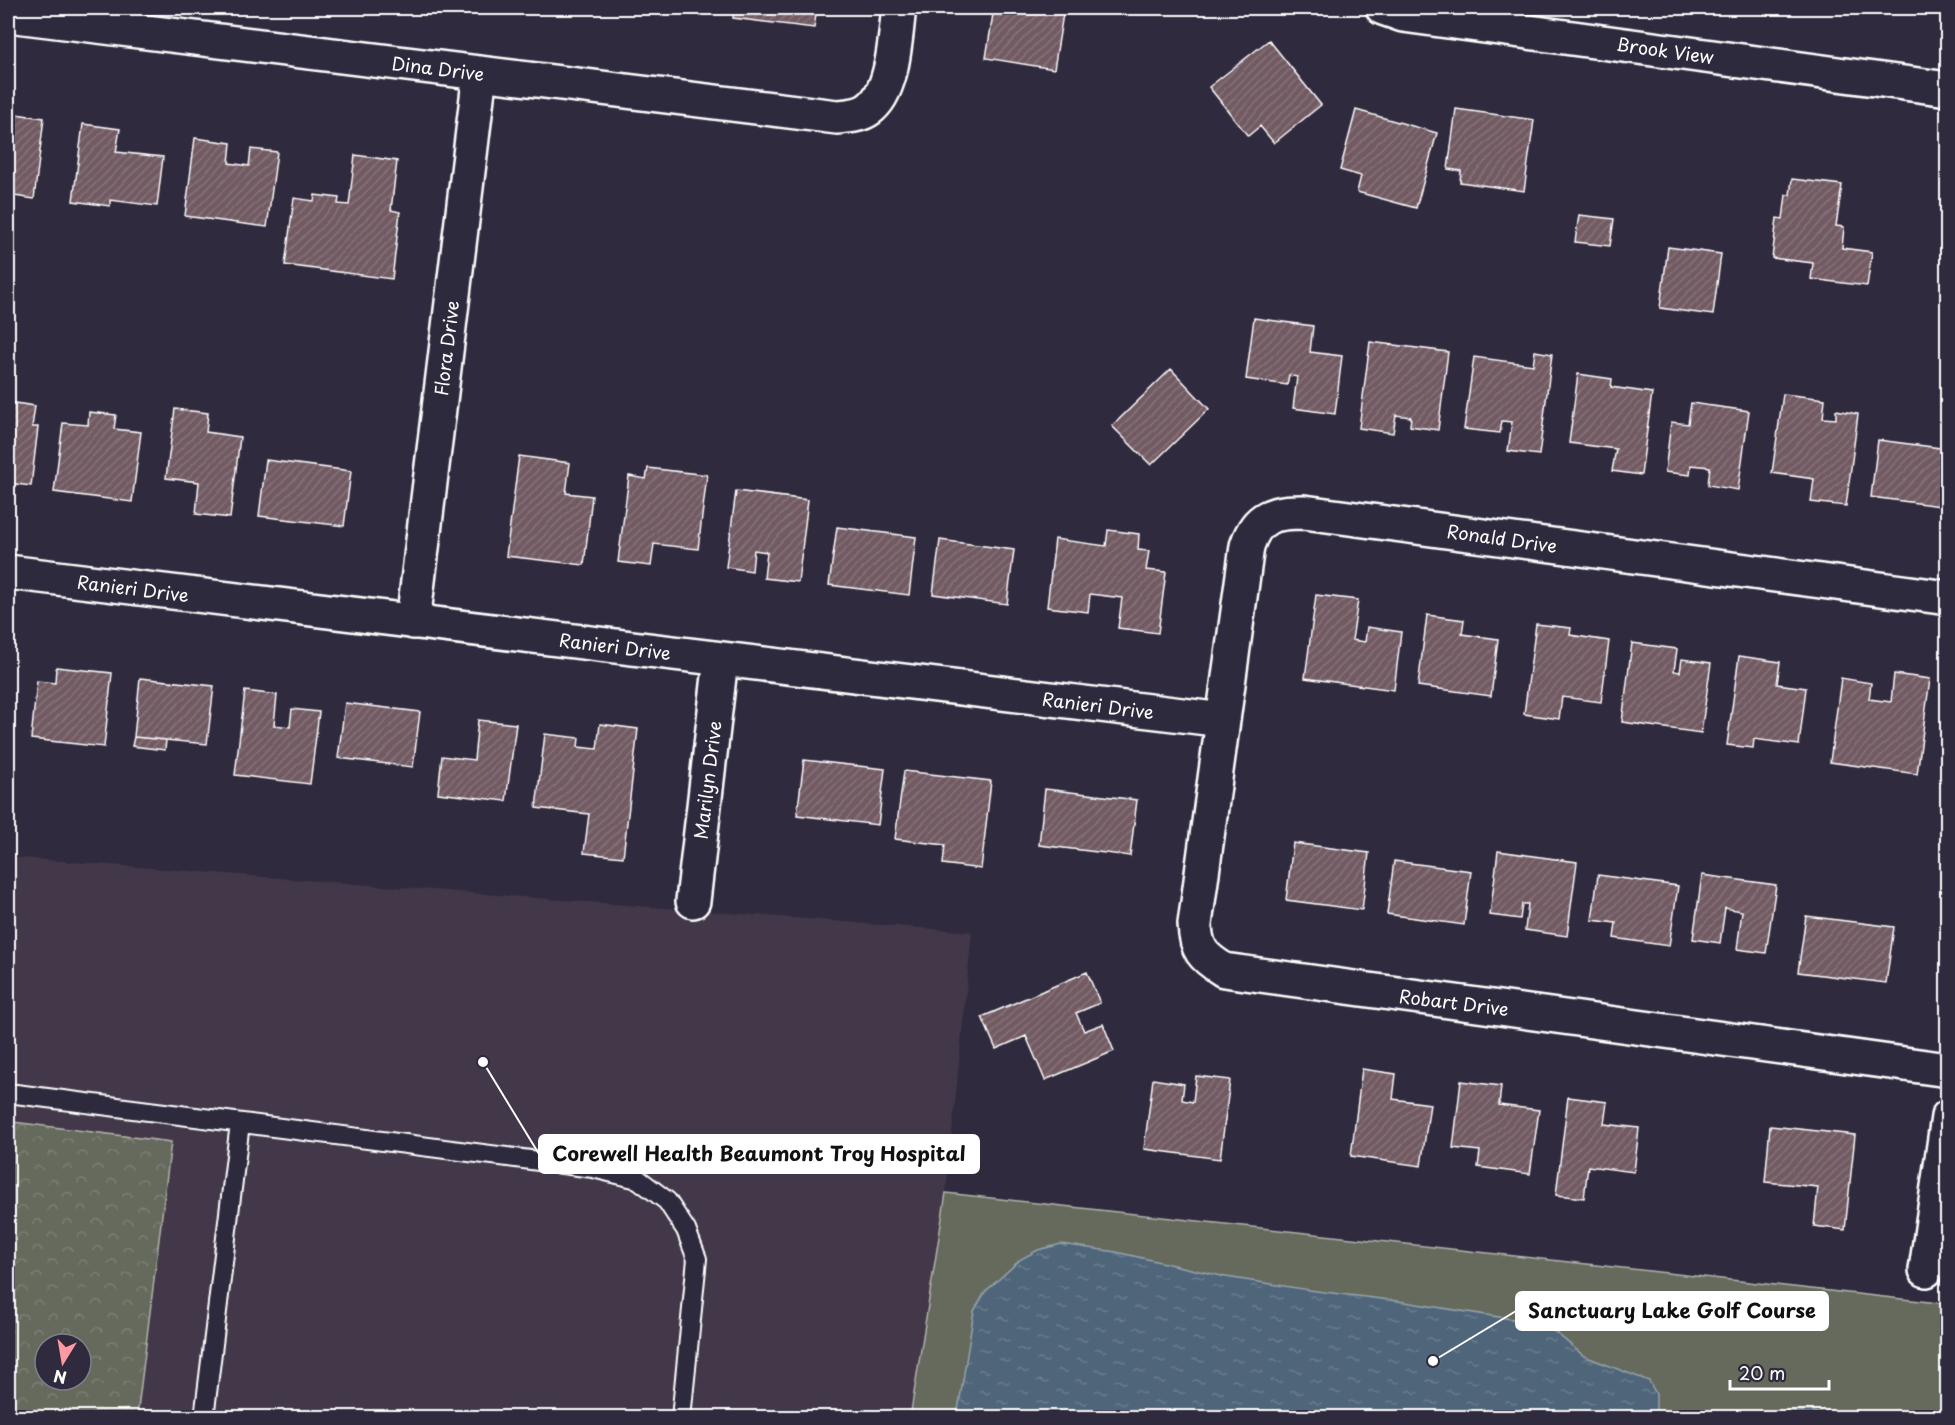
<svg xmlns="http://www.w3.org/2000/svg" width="1955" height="1425" font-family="'Playpen Sans',sans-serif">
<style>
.built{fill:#433848;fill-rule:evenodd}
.green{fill:#656a5d;stroke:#b2b4ae;stroke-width:1.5}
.forest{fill:url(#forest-crowns);stroke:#b2b4ae;stroke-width:1.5;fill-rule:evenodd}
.water{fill:url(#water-ripples);stroke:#95a3af;stroke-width:1.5}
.building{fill:url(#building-hatch);stroke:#fff;stroke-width:1.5}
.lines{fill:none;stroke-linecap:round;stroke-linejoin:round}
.service-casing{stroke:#fff;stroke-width:22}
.minor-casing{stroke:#fff;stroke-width:38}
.service{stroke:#2f2a3d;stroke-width:18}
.minor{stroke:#2f2a3d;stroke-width:33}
.labels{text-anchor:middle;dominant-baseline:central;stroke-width:4.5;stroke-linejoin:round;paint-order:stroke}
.street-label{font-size:18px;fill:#fff;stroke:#2f2a3d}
.leader{fill:none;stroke:#fff;stroke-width:2}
.callout-dot{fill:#fff;stroke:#2f2a3d;stroke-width:2}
.callout{fill:#fff;stroke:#fff;stroke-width:2}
.callout-label{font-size:20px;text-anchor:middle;font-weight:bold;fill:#111}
</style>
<defs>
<pattern id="forest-crowns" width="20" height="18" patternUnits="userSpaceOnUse" patternTransform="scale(1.5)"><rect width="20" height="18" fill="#656a5d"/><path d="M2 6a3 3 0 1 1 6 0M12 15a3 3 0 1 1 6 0" fill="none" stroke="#7c8075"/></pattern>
<pattern id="water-ripples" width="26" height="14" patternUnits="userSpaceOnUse" patternTransform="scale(1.5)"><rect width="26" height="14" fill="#4f667a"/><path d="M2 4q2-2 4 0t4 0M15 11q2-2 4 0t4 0" fill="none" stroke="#697d8e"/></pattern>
<pattern id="building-hatch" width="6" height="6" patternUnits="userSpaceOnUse" patternTransform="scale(1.5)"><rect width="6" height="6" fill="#725a62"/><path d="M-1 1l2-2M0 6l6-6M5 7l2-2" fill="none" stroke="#87737a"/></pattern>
</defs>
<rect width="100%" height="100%" fill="#2f2a3d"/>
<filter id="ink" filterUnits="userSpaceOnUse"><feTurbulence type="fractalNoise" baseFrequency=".0167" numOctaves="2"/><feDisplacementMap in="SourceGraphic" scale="12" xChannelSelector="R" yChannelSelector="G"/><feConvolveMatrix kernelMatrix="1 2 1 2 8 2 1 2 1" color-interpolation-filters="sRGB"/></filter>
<g filter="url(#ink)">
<path class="built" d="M8,857L972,932L946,1193L910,1417H8ZM45,1344H81V1380H45Z"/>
<path class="green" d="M946,1193L1947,1304V1417L910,1418Z"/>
<path class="forest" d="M13,1122L171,1142L137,1417H8V1170ZM45,1344H81V1380H45Z"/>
<path class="water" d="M1061,1244L1116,1252L1226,1277L1316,1291L1398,1301L1537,1323L1555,1332L1584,1356L1649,1381L1656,1394V1417H957L974,1311L985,1292L1021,1259L1038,1250Z
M1809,1411L1833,1417H1754L1763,1412Z"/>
<path class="building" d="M734,8H817L814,28L733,18Z
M994,8H1064L1054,69L986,58Z
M1269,40L1321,105L1274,143L1260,126L1248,136L1209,87Z
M1456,109L1534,120L1524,191L1460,182L1461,171L1448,169Z
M1356,110L1437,133L1416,208L1357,192L1361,176L1340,170Z
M8,113L44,118L34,199L8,195Z
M83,124L120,129L116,152L163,157L157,206L110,200V206L73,201Z
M195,138L231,143L229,163L249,166L251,149L277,152L267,227L185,216Z
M355,155L397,161L391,210L400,212L392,279L285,265L294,198L314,201L315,195L339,198L338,204L349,205Z
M1792,179L1842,185L1836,226L1844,227L1842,248L1872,252L1867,286L1811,279L1813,263L1772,258L1777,218L1783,219L1786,195H1790Z
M1579,215L1614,219L1610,246L1575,242Z
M1668,247L1721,254L1713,315L1660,308Z
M1254,318L1313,326L1310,352L1342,356L1335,414L1293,408L1297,377L1289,375L1287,385L1246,379Z
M1370,342L1448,352L1438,430L1410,426L1411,417L1396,415L1393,433L1359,428Z
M1535,351L1552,354L1539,455L1508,451L1512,422L1502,421L1500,433L1464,429L1474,357L1533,365Z
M1171,369L1209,409L1151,465L1112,426Z
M1578,374L1612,379L1611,387L1652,393L1641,475L1612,471L1616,449L1569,443Z
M1783,394L1825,399L1823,418L1836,419V410L1858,414L1846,506L1811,502L1814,479L1772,473Z
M8,402L35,406L32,427H38L31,486L8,483Z
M1691,403L1749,411L1738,490L1708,485L1710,467L1691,465L1690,475L1665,472L1671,422L1688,424Z
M175,409L208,413L206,432L240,437L230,518L196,514L199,482L166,478Z
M89,412L116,415L114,429L141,432L132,502L54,492L63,423L88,425Z
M1878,440L1948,449V507L1871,497Z
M519,456L570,463L566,493L592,496L584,565L506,556Z
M266,460L351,471L344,526L259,516Z
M648,468L707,475L698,549L654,544L651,566L618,562L629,476L646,479Z
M736,491L808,500L798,582L764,578L767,552L754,550L752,571L726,567Z
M837,527L916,537L909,595L829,585Z
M1108,530L1139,534L1138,550L1149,551L1146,570L1166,572L1158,633L1118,628L1122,598L1090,594L1088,612L1047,607L1055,539L1106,546Z
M940,540L1014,550L1007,604L933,594Z
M1316,595L1358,600L1352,640L1365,642L1367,627L1401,632L1394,690L1305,678Z
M1427,615L1464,620L1462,634L1498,639L1491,696L1418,686Z
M1536,624L1571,628L1570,635L1609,641L1601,702L1562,697L1559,719L1524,714Z
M1632,643L1677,649L1674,671L1680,672L1682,659L1711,663L1701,733L1622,722Z
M1739,656L1780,662L1777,684L1806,688L1799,745L1754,739L1753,748L1727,745Z
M56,667L112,673L104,747L31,739L37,681L55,683Z
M1894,674L1930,679L1917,774L1830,762L1841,678L1871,683L1869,699L1891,702Z
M140,678L214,686L207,744L134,737Z
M245,691L277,695L274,725L290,727L292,709L319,712L310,784L235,775Z
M345,703L420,712L413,767L338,758Z
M478,720L516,724L506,801L438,793L442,756L474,760Z
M600,724L638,729L623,857L584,853L589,814L536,808L545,734L579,738L578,747L597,749Z
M134,737L166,740L165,750L132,746Z
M804,760L885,769L878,825L797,815Z
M904,771L991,781L981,869L943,864L945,845L895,839Z
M1045,789L1137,800L1130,856L1039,845Z
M1293,843L1369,853L1362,910L1286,900Z
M1498,851L1577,862L1567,936L1525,930L1528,904H1522L1520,919L1490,915Z
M1394,861L1471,871L1464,925L1387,914Z
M1598,875L1678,886L1669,946L1614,938L1616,923L1592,920Z
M1702,875L1776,885L1766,953L1737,949L1742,911L1725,908L1720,943L1693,939Z
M1806,916L1894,927L1886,983L1798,972Z
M1087,972L1100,1003L1076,1013L1084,1031L1103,1024L1114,1051L1045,1080L1026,1036L996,1049L982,1017Z
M1362,1069L1396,1074L1393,1099L1430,1104L1421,1166L1351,1156Z
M1196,1076L1230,1080L1220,1159L1144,1149L1153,1079L1184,1084L1182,1100L1193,1102Z
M1461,1081L1501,1086L1499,1105L1539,1110L1530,1174L1478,1167L1480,1151L1453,1148Z
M1568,1097L1607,1102L1604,1124L1639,1128L1634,1172L1588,1166L1584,1198L1556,1195Z
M1770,1126L1855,1135L1845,1230L1814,1226L1818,1187L1765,1182Z"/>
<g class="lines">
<defs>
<path id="service" d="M8,1093L593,1168L638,1179L667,1201L686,1230L697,1259L681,1418
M204,1418L240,1123"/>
<path id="minor" d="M1383,8L1403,15L1948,89
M8,15L837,117C847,116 860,116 869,109C894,91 895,37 899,8
M8,572L1223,720
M1948,598L1304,512C1274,512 1257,515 1247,546L1195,924C1196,950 1203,957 1224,970L1948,1070
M413,622L480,73
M693,901L721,659
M1926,1270L1948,1117"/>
</defs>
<use href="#service" class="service-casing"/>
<use href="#minor" class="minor-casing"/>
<use href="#service" class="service"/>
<use href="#minor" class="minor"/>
</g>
</g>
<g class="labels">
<g class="street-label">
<text transform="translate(1665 50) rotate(8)">Brook View</text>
<text transform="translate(438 68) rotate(7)">Dina Drive</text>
<text transform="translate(446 348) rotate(-83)">Flora Drive</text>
<text transform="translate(1502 538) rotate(8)">Ronald Drive</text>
<text transform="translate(133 588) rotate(7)">Ranieri Drive</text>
<text transform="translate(615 646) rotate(7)">Ranieri Drive</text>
<text transform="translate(1098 705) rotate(7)">Ranieri Drive</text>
<text transform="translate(707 780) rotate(-83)">Marilyn Drive</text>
<text transform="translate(1454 1002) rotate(7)">Robart Drive</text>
</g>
</g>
<path class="leader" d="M483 1062L539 1154M1433 1361L1516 1311"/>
<g class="callout-dot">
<circle cx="483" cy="1062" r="6"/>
<circle cx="1433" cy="1361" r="6"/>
</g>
<g class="callout">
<rect x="539" y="1135" width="440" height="38" rx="6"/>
<rect x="1516" y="1292" width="312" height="38" rx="6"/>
</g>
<g class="callout-label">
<text x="759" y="1161">Corewell Health Beaumont Troy Hospital</text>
<text x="1672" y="1318">Sanctuary Lake Golf Course</text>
</g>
<rect width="1955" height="1425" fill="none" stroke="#2f2a3d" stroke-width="30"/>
<rect x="15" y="15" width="1925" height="1395" fill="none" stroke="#fff" stroke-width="2" filter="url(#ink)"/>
<g transform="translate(63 1362) rotate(191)"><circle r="28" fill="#2f2a3d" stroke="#827f8b" stroke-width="1.5"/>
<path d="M0-4.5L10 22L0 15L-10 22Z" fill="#ff9aa2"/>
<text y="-9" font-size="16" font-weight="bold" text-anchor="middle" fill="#ffffff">N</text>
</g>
<path d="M1730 1380v9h99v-9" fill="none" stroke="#ffffff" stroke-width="3"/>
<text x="1739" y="1380" font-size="18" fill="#ffffff" stroke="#2f2a3d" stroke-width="4.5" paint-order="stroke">20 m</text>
</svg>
